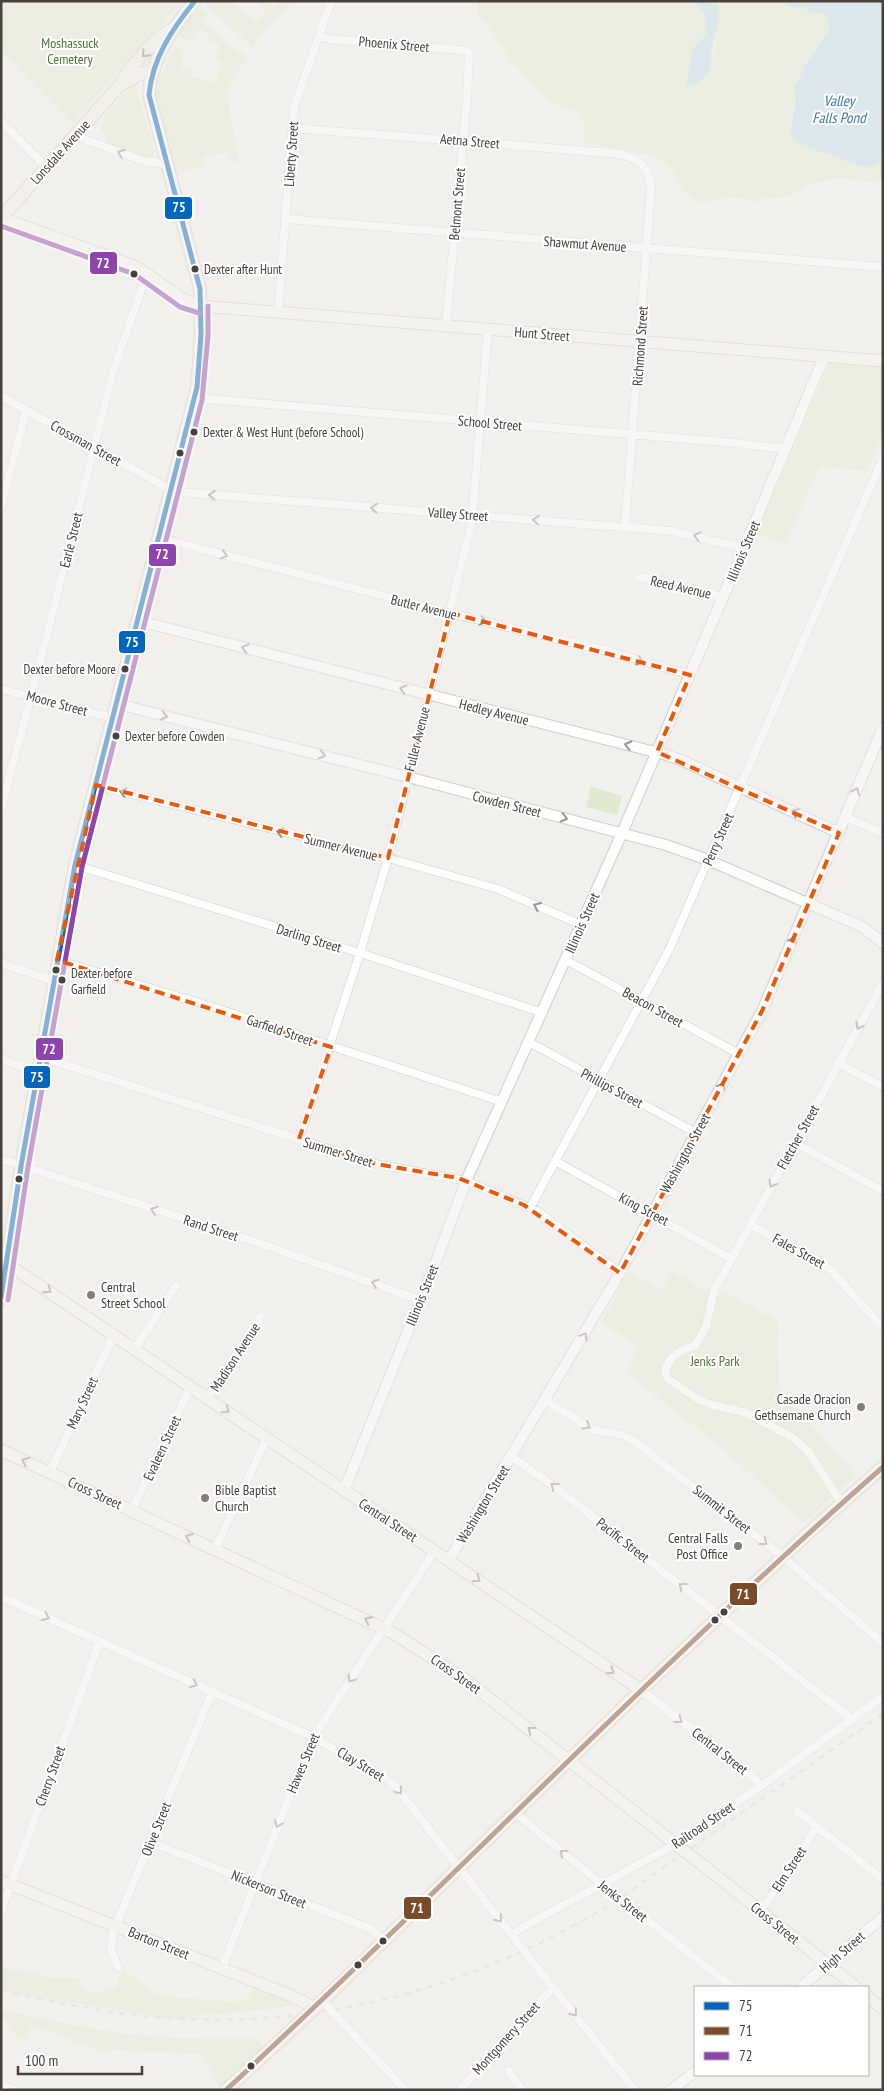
<svg xmlns="http://www.w3.org/2000/svg" width="884" height="2091" font-family="'PT Sans Narrow',sans-serif">
<style>
.green{fill:#e1e9d0}
.water{fill:#c2ddea}
.lines{fill:none;stroke-linecap:round;stroke-linejoin:round}
.minor-casing{stroke:#d0cdca;stroke-width:9}
.tertiary-casing{stroke:#d0cdca;stroke-width:12}
.secondary-casing{stroke:#d0ccc4;stroke-width:13}
.primary-casing{stroke:#d2cabc;stroke-width:14}
.minor{stroke:#fdfdfc;stroke-width:8}
.tertiary{stroke:#fdfdfc;stroke-width:10}
.secondary{stroke:#f6f4f1;stroke-width:11}
.primary{stroke:#f0ede6;stroke-width:12}
.rail{stroke:#dadad9;stroke-width:2.5;stroke-dasharray:6 6;stroke-linecap:butt}
.minor-bridge-casing{stroke:#d0cdca;stroke-width:9;stroke-linecap:butt}
.secondary-bridge-casing{stroke:#d0ccc4;stroke-width:13;stroke-linecap:butt}
.primary-bridge-casing{stroke:#d2cabc;stroke-width:14;stroke-linecap:butt}
.minor-bridge{stroke:#fdfdfc;stroke-width:8}
.secondary-bridge{stroke:#f6f4f1;stroke-width:11}
.primary-bridge{stroke:#f0ede6;stroke-width:12}
.bus-1-casing{stroke:#fff;stroke-width:9}
.bus-2-casing{stroke:#fff;stroke-width:9}
.bus-3-casing{stroke:#fff;stroke-width:9}
.bus-1{stroke:#0065bd;stroke-width:5}
.bus-2{stroke:#7a4b2a;stroke-width:5}
.bus-3{stroke:#8e44ad;stroke-width:5}
.oneway{stroke:#938e87}
.oneway2{stroke:#999691}
.oneway3{stroke:#96928c}
.marked{fill:none;stroke:#e8590c;stroke-width:4;stroke-dasharray:10 6;stroke-linejoin:round}
.bus-dot{fill:#474139;stroke:#fff;stroke-width:2}
.poi-dot{fill:#837e78;stroke:#fff;stroke-width:2}
.labels{text-anchor:middle;dominant-baseline:central;stroke-width:4;stroke-linejoin:round;paint-order:stroke}
.bus-label{font-size:13px;fill:#474139;stroke:#fff;text-anchor:start}
.park-label{font-size:14px;fill:#4f7332;stroke:#fff}
.street-label{font-size:14px;fill:#474139;stroke:#fff}
.poi-label{font-size:14px;fill:#474139;stroke:#fff;text-anchor:start}
.water-label{font-size:15px;font-style:italic;fill:#3b7ca0;stroke:#fff}
.line-badge{stroke:#fff;stroke-width:2}
.badge-label{font-size:14px;text-anchor:middle;font-weight:bold;fill:#fff}
</style>
<rect width="100%" height="100%" fill="#f2f0ed"/>
<path class="green" d="M1,1H183L72,124L1,52Z
M206,1H232L256,22L266,9L258,1H261L272,11L279,3L278,1H293L265,30L252,47L204,3Z
M477,1H694L704,15L707,33L693,49L687,87L710,72C711,50 724,21 716,1H783L792,8C795,8 797,6 800,7C802,7 826,16 828,18L829,30L818,44L797,80L790,126L810,147L829,153L877,164L883,157V178L873,182L838,178L813,183L791,196L751,201L737,197L709,201H696L685,193L670,167L651,155L583,142L585,128L579,113L553,102L538,89L510,59L479,14Z
M201,7L208,14L202,22L218,34L217,36L247,57L228,87L229,107L239,161L230,160L228,153L202,156L204,166L184,171L185,174L176,176L156,98L159,76L165,68L174,46L184,51L180,58L183,60L180,66L193,72L192,77L215,84L223,63L214,58L220,46L208,40L210,35L198,29L191,42L178,36L185,25Z
M134,83L151,137L156,163L104,144L107,134L100,131L105,120L104,115Z
M830,363L883,367V436L866,471L821,466L784,543L756,534Z
M591,786L622,796L617,815L586,807Z
M629,1272L661,1290L672,1272L719,1297L723,1291L777,1320L779,1387L856,1476L804,1523L724,1450L627,1373L639,1347L601,1322Z
M1,1967L56,1979L66,1977L80,1979L85,1990L97,1993L115,1989L119,1977L124,1970L156,1996L233,2002L248,1998L255,1981L311,1998L285,2007L172,2019L1,1991Z
M1,2010C36,2017 71,2025 107,2031C156,2039 206,2039 256,2039L267,2052L223,2090L215,2081L202,2054L114,2050L105,2053L32,2024L23,2040L16,2037L5,2018L1,2017Z"/>
<path class="water" d="M694,1H716C724,19 713,38 711,56C710,61 711,68 709,72C705,81 695,84 686,87L693,49L707,33L704,15Z
M783,1H883V157L877,164L871,166H861L806,146L796,140L790,132L795,106V87L805,66L829,30L828,18L822,13H815L801,7L792,8Z"/>
<g class="lines">
<defs>
<path id="minor" d="M319,36L330,39L463,50L469,53L467,99L446,326
M1,121L46,167
M292,128L612,153C635,156 649,164 651,188L625,527
M76,134L84,139L149,163V161L167,165
M286,219L883,267
M278,313L294,108L331,1
M1,396L171,490L179,492L671,531L744,548
M195,398L726,442L786,449
M1,508L26,410
M159,538L450,613L607,651L690,675
M640,577L723,597
M1,689L113,718
M96,785L388,858L498,889L582,925
M1,809L44,647L113,372L147,273
M846,817L883,833
M75,865L360,953L543,1013
M57,960L200,1003L502,1102
M566,960L739,1054
M1,963L54,981
M529,1042L696,1133
M41,1057L376,1164L466,1181L537,1211L620,1273
M1,1059L38,1072
M838,1063L883,1087
M299,1139L360,953L388,858L472,521L488,329
M795,1143L883,1191
M1,1159L259,1243L420,1300
M555,1161L732,1259
M530,1208L669,950L883,458
M750,1225L819,1261L831,1270L883,1328
M135,1348L176,1286
M208,1397L261,1316
M545,1400L593,1430L622,1435L634,1441L776,1551L883,1643
M511,1456L552,1485L852,1719
M50,1472L114,1335
M842,1504L808,1451L793,1438L747,1413L709,1404L699,1400L668,1379L665,1372C668,1357 681,1349 695,1346L706,1327L714,1291L883,983
M132,1510L191,1386
M215,1549L267,1438
M1,1597L313,1737L387,1779L396,1787L521,1947
M641,1690L751,1775L761,1786
M797,1811L883,1879
M515,1813L615,1895
M150,1842L371,1929L384,1941
M1,1911L100,1641
M760,1911L796,1863L816,1826
M640,1914L732,1987
M512,1935L523,1927L676,1844L774,1777L883,1696
M118,1967L111,1950L113,1932L212,1692
M222,1968L313,1737L435,1550
M543,1975L635,2090
M358,2039L405,2090
M509,2071L523,2090
M1,2085L14,2090
M460,2090L553,1987"/>
<path id="tertiary" d="M139,621L663,754L681,760L839,833
M117,704L408,777L666,845L708,860L856,924L864,928L883,943
M344,1491L437,1259L466,1181L622,833L744,548L824,357
M449,1560L620,1273L762,1011L883,728
M801,1987L883,1917
M671,2090L695,2072"/>
<path id="secondary" d="M2,218L137,267L184,300L201,306L883,361
M6,1266L18,1271L641,1690
M1,1450L393,1633L466,1680L683,1850
M704,1866L856,1987
M1,1881L292,1996L315,2008
M868,1997L883,2009"/>
<path id="primary" d="M122,84L142,73L154,71
M1,218L120,85C132,64 151,43 171,29
M1,1299L21,1166L75,865L197,387L201,335L200,289L149,95C149,63 174,25 195,1
M314,2009L641,1690L817,1525L883,1467
M226,2090L272,2048"/>
</defs>
<use href="#minor" class="minor-casing"/>
<use href="#tertiary" class="tertiary-casing"/>
<use href="#secondary" class="secondary-casing"/>
<use href="#primary" class="primary-casing"/>
<use href="#minor" class="minor"/>
<use href="#tertiary" class="tertiary"/>
<use href="#secondary" class="secondary"/>
<use href="#primary" class="primary"/>
<path class="rail" d="M1,1991C48,2000 95,2011 143,2016C315,2032 463,1992 610,1905L883,1714"/>
<defs>
<path id="minor-bridge" d="M615,1895L640,1914
M521,1947L543,1975
M328,2007L358,2039"/>
<path id="secondary-bridge" d="M683,1850L704,1866"/>
<path id="primary-bridge" d="M272,2048L314,2009"/>
</defs>
<use href="#minor-bridge" class="minor-bridge-casing"/>
<use href="#secondary-bridge" class="secondary-bridge-casing"/>
<use href="#primary-bridge" class="primary-bridge-casing"/>
<use href="#minor-bridge" class="minor-bridge"/>
<use href="#secondary-bridge" class="secondary-bridge"/>
<use href="#primary-bridge" class="primary-bridge"/>
<defs>
<path id="bus-1" d="M1,1297L21,1166L75,865L197,387L201,335L200,289L149,95C152,59 172,29 195,1"/>
<path id="bus-2" d="M226,2090C448,1885 656,1666 883,1467"/>
<path id="bus-3" d="M1,226L134,274L180,307L199,313
M8,1300L28,1167L82,867L202,400L208,336V306"/>
</defs>
<use href="#bus-1" class="bus-1-casing"/>
<use href="#bus-2" class="bus-2-casing"/>
<use href="#bus-3" class="bus-3-casing"/>
<use href="#bus-1" class="bus-1"/>
<use href="#bus-2" class="bus-2"/>
<use href="#bus-3" class="bus-3"/>
</g>
<defs><path id="oneway-chevron" d="M-2-3.5L2.5 0L-2 3.5" fill="none" stroke-width="1.6" stroke-linecap="round" stroke-linejoin="round" transform="scale(1.25)"/></defs>
<use class="oneway" href="#oneway-chevron" transform="translate(145 54) rotate(133)"/>
<g class="oneway2">
<use href="#oneway-chevron" transform="translate(121 153) rotate(-160)"/>
<use href="#oneway-chevron" transform="translate(212 495) rotate(-175)"/>
<use href="#oneway-chevron" transform="translate(374 508) rotate(-176)"/>
<use href="#oneway-chevron" transform="translate(536 520) rotate(-175)"/>
<use href="#oneway-chevron" transform="translate(697 536) rotate(-166)"/>
<use href="#oneway-chevron" transform="translate(224 555) rotate(15)"/>
<use href="#oneway-chevron" transform="translate(483 621) rotate(13)"/>
<use href="#oneway-chevron" transform="translate(245 648) rotate(-166)"/>
<use href="#oneway-chevron" transform="translate(640 661) rotate(16)"/>
<use href="#oneway-chevron" transform="translate(403 689) rotate(-165)"/>
<use href="#oneway-chevron" transform="translate(164 716) rotate(14)"/>
<use href="#oneway-chevron" transform="translate(628 745) rotate(-166)"/>
<use href="#oneway-chevron" transform="translate(322 755) rotate(14)"/>
<use href="#oneway-chevron" transform="translate(856 791) rotate(-67)"/>
<use href="#oneway-chevron" transform="translate(123 792) rotate(-166)"/>
<use href="#oneway-chevron" transform="translate(795 812) rotate(-156)"/>
<use href="#oneway-chevron" transform="translate(564 818) rotate(14)"/>
<use href="#oneway-chevron" transform="translate(280 832) rotate(-166)"/>
<use href="#oneway-chevron" transform="translate(537 906) rotate(-156)"/>
<use href="#oneway-chevron" transform="translate(793 940) rotate(-67)"/>
<use href="#oneway-chevron" transform="translate(859 1026) rotate(119)"/>
<use href="#oneway-chevron" transform="translate(722 1086) rotate(-61)"/>
<use href="#oneway-chevron" transform="translate(772 1184) rotate(119)"/>
<use href="#oneway-chevron" transform="translate(154 1210) rotate(-162)"/>
<use href="#oneway-chevron" transform="translate(375 1283) rotate(-161)"/>
<use href="#oneway-chevron" transform="translate(584 1336) rotate(-59)"/>
<use href="#oneway-chevron" transform="translate(587 1426) rotate(30)"/>
<use href="#oneway-chevron" transform="translate(554 1486) rotate(-142)"/>
<use href="#oneway-chevron" transform="translate(764 1542) rotate(38)"/>
<use href="#oneway-chevron" transform="translate(682 1586) rotate(-142)"/>
<use href="#oneway-chevron" transform="translate(46 1617) rotate(24)"/>
<use href="#oneway-chevron" transform="translate(351 1679) rotate(124)"/>
<use href="#oneway-chevron" transform="translate(194 1684) rotate(24)"/>
<use href="#oneway-chevron" transform="translate(679 1720) rotate(37)"/>
<use href="#oneway-chevron" transform="translate(399 1791) rotate(51)"/>
<use href="#oneway-chevron" transform="translate(278 1824) rotate(111)"/>
<use href="#oneway-chevron" transform="translate(563 1853) rotate(-142)"/>
<use href="#oneway-chevron" transform="translate(499 1919) rotate(51)"/>
<use href="#oneway-chevron" transform="translate(574 2013) rotate(51)"/>
</g>
<g class="oneway3">
<use href="#oneway-chevron" transform="translate(48 1290) rotate(34)"/>
<use href="#oneway-chevron" transform="translate(226 1410) rotate(34)"/>
<use href="#oneway-chevron" transform="translate(25 1461) rotate(-155)"/>
<use href="#oneway-chevron" transform="translate(189 1537) rotate(-155)"/>
<use href="#oneway-chevron" transform="translate(477 1579) rotate(34)"/>
<use href="#oneway-chevron" transform="translate(368 1620) rotate(-155)"/>
<use href="#oneway-chevron" transform="translate(611 1671) rotate(34)"/>
<use href="#oneway-chevron" transform="translate(531 1730) rotate(-142)"/>
</g>
<path d="M0 0H884V2091H0ZM450,613L690,675L657,752L839,833L762,1011L620,1273L524,1205L458,1178L376,1164L299,1139L331,1047L57,960L96,785L388,858Z" fill="#f2f0ed" fill-opacity=".55" fill-rule="evenodd"/>
<path class="marked" d="M450,613L690,675L657,752L839,833L762,1011L620,1273L524,1205L458,1178L376,1164L299,1139L331,1047L57,960L96,785L388,858Z"/>
<g class="bus-dot">
<circle cx="195" cy="269" r="4.5"/>
<circle cx="134" cy="274" r="4.5"/>
<circle cx="194" cy="432" r="4.5"/>
<circle cx="180" cy="453" r="4.5"/>
<circle cx="125" cy="669" r="4.5"/>
<circle cx="116" cy="736" r="4.5"/>
<circle cx="56" cy="970" r="4.5"/>
<circle cx="62" cy="980" r="4.5"/>
<circle cx="19" cy="1179" r="4.5"/>
<circle cx="724" cy="1612" r="4.5"/>
<circle cx="715" cy="1620" r="4.5"/>
<circle cx="383" cy="1941" r="4.5"/>
<circle cx="358" cy="1965" r="4.5"/>
<circle cx="251" cy="2066" r="4.5"/>
</g>
<g class="poi-dot">
<circle cx="91" cy="1295" r="5"/>
<circle cx="861" cy="1407" r="5"/>
<circle cx="205" cy="1498" r="5"/>
<circle cx="738" cy="1546" r="5"/>
</g>
<g class="labels">
<g class="bus-label">
<text x="204" y="269">Dexter after Hunt</text>
<text x="203" y="432">Dexter &amp; West Hunt (before School)</text>
<text x="116" y="669" text-anchor="end">Dexter before Moore</text>
<text x="125" y="736">Dexter before Cowden</text>
<text x="71" y="973">Dexter before<tspan x="71" dy="16">Garfield</tspan></text>
</g>
<g class="park-label">
<text x="70" y="43">Moshassuck<tspan x="70" dy="16">Cemetery</tspan></text>
<text x="715" y="1361">Jenks Park</text>
</g>
<g class="street-label">
<text transform="translate(394 44) rotate(5)">Phoenix Street</text>
<text transform="translate(470 141) rotate(5)">Aetna Street</text>
<text transform="translate(60 152) rotate(-48)">Lonsdale Avenue</text>
<text transform="translate(291 154) rotate(-86)">Liberty Street</text>
<text transform="translate(457 204) rotate(-85)">Belmont Street</text>
<text transform="translate(585 244) rotate(4)">Shawmut Avenue</text>
<text transform="translate(542 334) rotate(5)">Hunt Street</text>
<text transform="translate(640 346) rotate(-86)">Richmond Street</text>
<text transform="translate(490 423) rotate(5)">School Street</text>
<text transform="translate(86 443) rotate(29)">Crossman Street</text>
<text transform="translate(458 514) rotate(4)">Valley Street</text>
<text transform="translate(71 540) rotate(-76)">Earle Street</text>
<text transform="translate(743 551) rotate(-67)">Illinois Street</text>
<text transform="translate(681 587) rotate(13)">Reed Avenue</text>
<text transform="translate(424 607) rotate(14)">Butler Avenue</text>
<text transform="translate(57 703) rotate(15)">Moore Street</text>
<text transform="translate(494 712) rotate(14)">Hedley Avenue</text>
<text transform="translate(417 739) rotate(-76)">Fuller Avenue</text>
<text transform="translate(507 804) rotate(14)">Cowden Street</text>
<text transform="translate(718 839) rotate(-66)">Perry Street</text>
<text transform="translate(341 847) rotate(14)">Sumner Avenue</text>
<text transform="translate(582 923) rotate(-66)">Illinois Street</text>
<text transform="translate(309 938) rotate(17)">Darling Street</text>
<text transform="translate(653 1007) rotate(29)">Beacon Street</text>
<text transform="translate(280 1030) rotate(19)">Garfield Street</text>
<text transform="translate(612 1088) rotate(28)">Phillips Street</text>
<text transform="translate(798 1137) rotate(-61)">Fletcher Street</text>
<text transform="translate(338 1152) rotate(17)">Summer Street</text>
<text transform="translate(685 1153) rotate(-61)">Washington Street</text>
<text transform="translate(644 1209) rotate(28)">King Street</text>
<text transform="translate(211 1228) rotate(18)">Rand Street</text>
<text transform="translate(799 1251) rotate(29)">Fales Street</text>
<text transform="translate(422 1295) rotate(-68)">Illinois Street</text>
<text transform="translate(235 1357) rotate(-57)">Madison Avenue</text>
<text transform="translate(82 1403) rotate(-65)">Mary Street</text>
<text transform="translate(162 1448) rotate(-65)">Evaleen Street</text>
<text transform="translate(95 1493) rotate(25)">Cross Street</text>
<text transform="translate(483 1504) rotate(-59)">Washington Street</text>
<text transform="translate(722 1509) rotate(38)">Summit Street</text>
<text transform="translate(388 1520) rotate(33)">Central Street</text>
<text transform="translate(623 1540) rotate(38)">Pacific Street</text>
<text transform="translate(456 1674) rotate(35)">Cross Street</text>
<text transform="translate(720 1751) rotate(38)">Central Street</text>
<text transform="translate(303 1763) rotate(-67)">Hawes Street</text>
<text transform="translate(361 1764) rotate(31)">Clay Street</text>
<text transform="translate(50 1776) rotate(-70)">Cherry Street</text>
<text transform="translate(703 1825) rotate(-34)">Railroad Street</text>
<text transform="translate(156 1829) rotate(-68)">Olive Street</text>
<text transform="translate(789 1869) rotate(-57)">Elm Street</text>
<text transform="translate(269 1889) rotate(22)">Nickerson Street</text>
<text transform="translate(623 1901) rotate(38)">Jenks Street</text>
<text transform="translate(775 1923) rotate(39)">Cross Street</text>
<text transform="translate(159 1943) rotate(22)">Barton Street</text>
<text transform="translate(842 1952) rotate(-41)">High Street</text>
<text transform="translate(506 2038) rotate(-48)">Montgomery Street</text>
</g>
<g class="poi-label">
<text x="101" y="1287">Central<tspan x="101" dy="16">Street School</tspan></text>
<text x="851" y="1399" text-anchor="end">Casade Oracion<tspan x="851" dy="16">Gethsemane Church</tspan></text>
<text x="215" y="1490">Bible Baptist<tspan x="215" dy="16">Church</tspan></text>
<text x="728" y="1538" text-anchor="end">Central Falls<tspan x="728" dy="16">Post Office</tspan></text>
</g>
<g class="water-label">
<text x="839" y="100">Valley<tspan x="839" dy="17">Falls Pond</tspan></text>
</g>
</g>
<g class="line-badge">
<rect x="164" y="196" width="29" height="24" rx="5" fill="#0065bd"/>
<rect x="89" y="251" width="29" height="24" rx="5" fill="#8e44ad"/>
<rect x="148" y="543" width="29" height="24" rx="5" fill="#8e44ad"/>
<rect x="118" y="630" width="28" height="24" rx="5" fill="#0065bd"/>
<rect x="35" y="1037" width="29" height="24" rx="5" fill="#8e44ad"/>
<rect x="23" y="1065" width="28" height="24" rx="5" fill="#0065bd"/>
<rect x="729" y="1582" width="29" height="24" rx="5" fill="#7a4b2a"/>
<rect x="403" y="1896" width="29" height="24" rx="5" fill="#7a4b2a"/>
</g>
<g class="badge-label">
<text x="179" y="212">75</text>
<text x="103" y="268">72</text>
<text x="162" y="559">72</text>
<text x="132" y="647">75</text>
<text x="49" y="1054">72</text>
<text x="37" y="1082">75</text>
<text x="743" y="1599">71</text>
<text x="417" y="1913">71</text>
</g>
<rect width="884" height="2091" fill="none" stroke="#474139" stroke-width="5"/>
<rect x="694" y="1986" width="175" height="90" fill="#ffffff" stroke="#b5b3b0"/>
<rect x="704" y="2002" width="25" height="8" fill="#0065bd" stroke="#b5b3b0"/>
<text x="739" y="2011" font-size="15" fill="#474139">75</text>
<rect x="704" y="2027" width="25" height="8" fill="#7a4b2a" stroke="#b5b3b0"/>
<text x="739" y="2036" font-size="15" fill="#474139">71</text>
<rect x="704" y="2052" width="25" height="8" fill="#8e44ad" stroke="#b5b3b0"/>
<text x="739" y="2061" font-size="15" fill="#474139">72</text>
<path d="M18 2066v8h124v-8" fill="none" stroke="#474139" stroke-width="2.5"/>
<text x="25" y="2066" font-size="15" fill="#474139" stroke="#ffffff" stroke-width="4" paint-order="stroke">100 m</text>
</svg>
